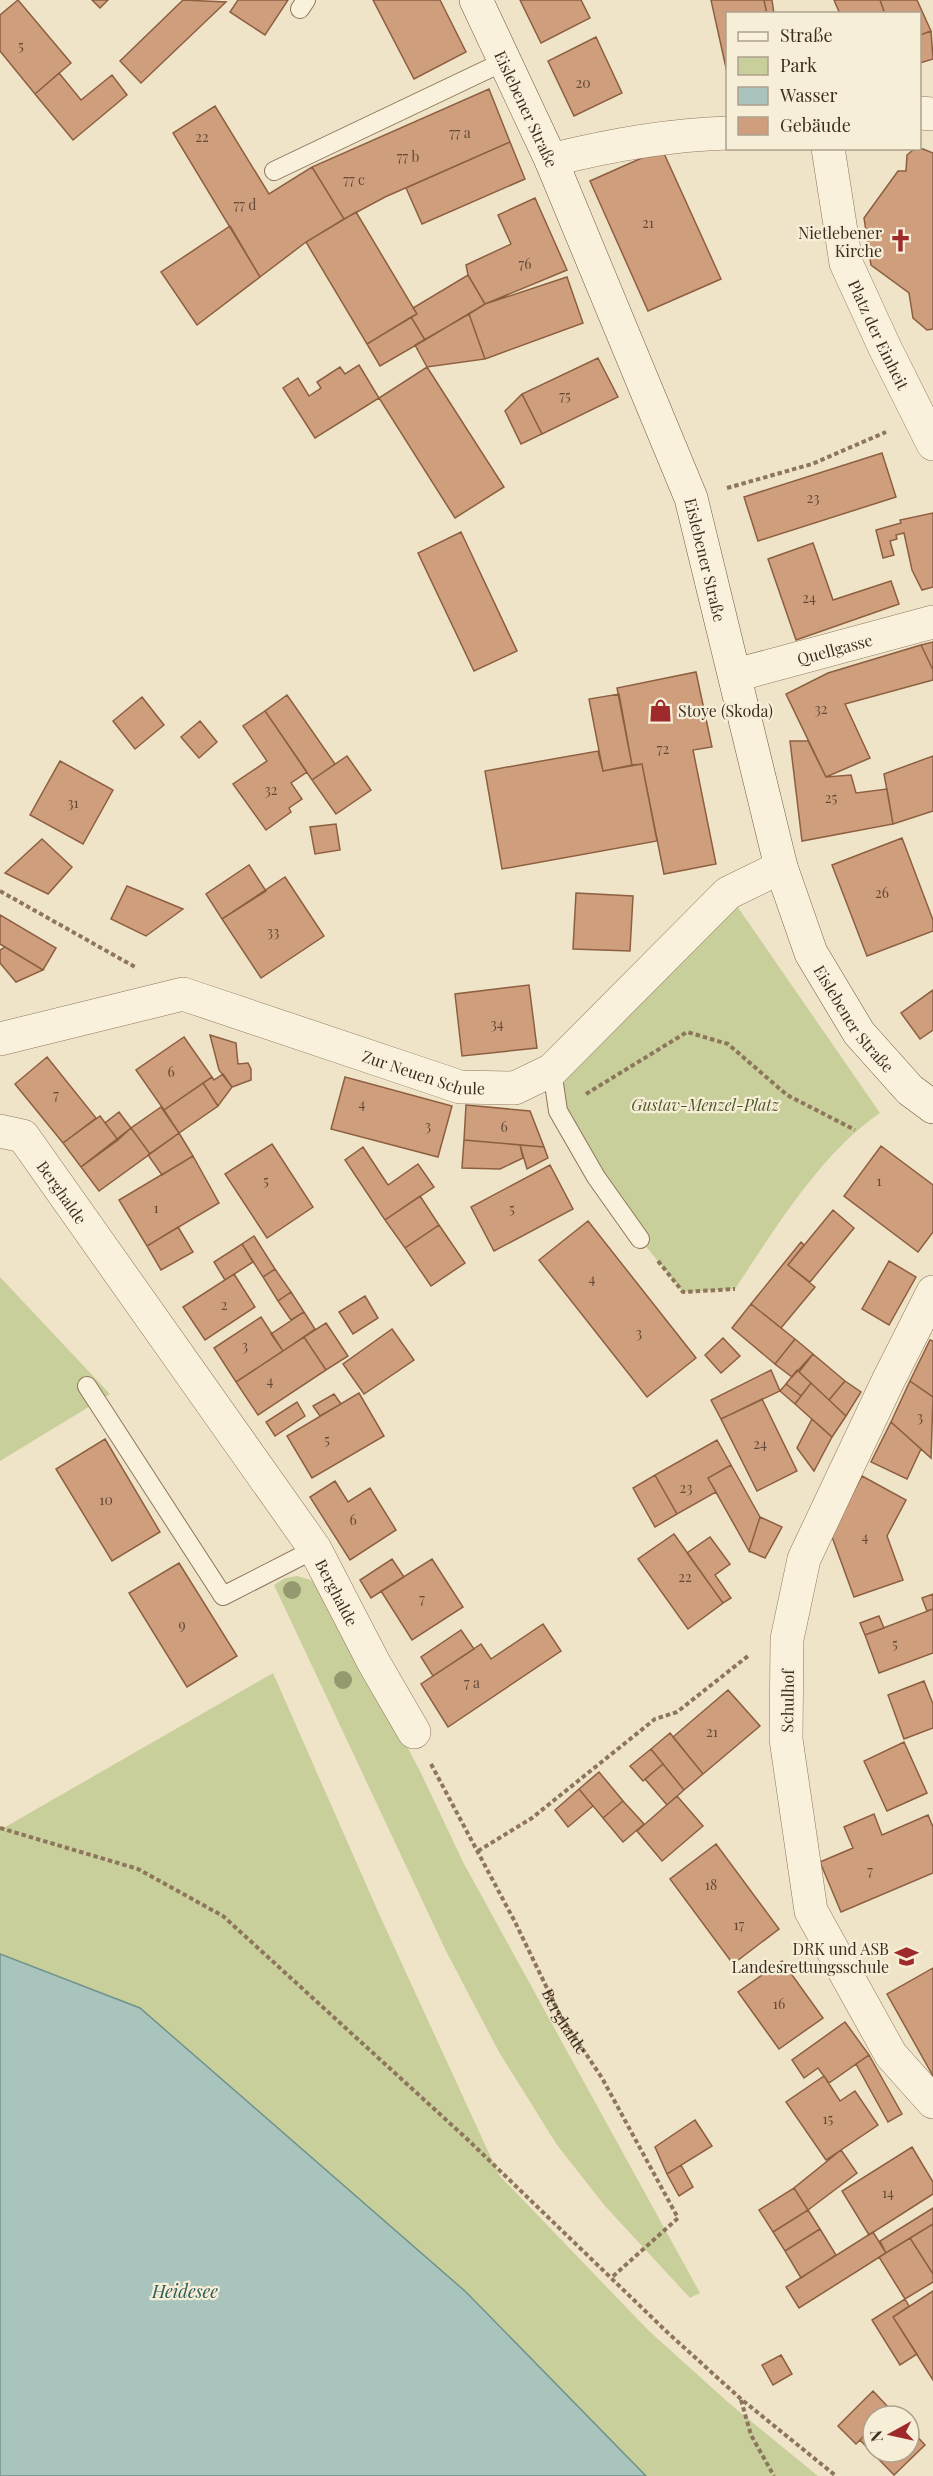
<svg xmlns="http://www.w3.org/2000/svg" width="933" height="2476" font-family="'Playfair Display',serif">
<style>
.green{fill:#c9cf9b}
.water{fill:#a9c4bc;stroke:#6f938a;stroke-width:1.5}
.building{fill:#cf9f7d;stroke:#8d5f41;stroke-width:1.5}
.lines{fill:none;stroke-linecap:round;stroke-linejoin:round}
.lane-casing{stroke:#8d765c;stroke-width:20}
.street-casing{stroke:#8d765c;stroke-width:34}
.secondary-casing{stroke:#6f573f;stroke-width:34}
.path{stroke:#8d765c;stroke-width:4;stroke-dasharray:4.5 3;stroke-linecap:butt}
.lane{stroke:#faf1dc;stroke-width:18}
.street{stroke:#faf1dc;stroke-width:33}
.secondary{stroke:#faf1dc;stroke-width:33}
.tree{fill:#96986f}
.labels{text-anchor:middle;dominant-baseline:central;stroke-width:4.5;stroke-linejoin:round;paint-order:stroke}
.number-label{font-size:14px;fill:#624a37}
.street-label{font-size:16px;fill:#3d2e20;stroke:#f7eed8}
.poi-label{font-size:16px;fill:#3d2e20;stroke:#f7eed8;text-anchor:end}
.park-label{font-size:16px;font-style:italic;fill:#4d5a26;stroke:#f7eed8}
.water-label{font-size:18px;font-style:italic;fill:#2f5d5a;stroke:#f7eed8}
</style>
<rect width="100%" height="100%" fill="#f0e4c8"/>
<path class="green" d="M728,893L880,1113C820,1154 775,1229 735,1289L683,1292L640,1239L558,1111L552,1070Z
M0,1277L110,1394L0,1461Z
M297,1576L311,1580L335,1611L421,1773L463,1862L700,2293L690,2298L605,2206L557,2145L499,2052L446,1951L274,1585L285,1578Z
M273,1673L380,1916L499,2175L649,2331L730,2404L818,2476H646L466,2292L140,2008L0,1954V1830Z"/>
<path class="water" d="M0,1954L140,2008L466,2292L646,2476H0Z"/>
<path class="building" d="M18,0L71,63L35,94L0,51V15Z
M92,0H108L100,8Z
M183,0L226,2L141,83L120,61Z
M238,0H288L265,35L230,12Z
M373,0H440L466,52L414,79Z
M520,0H581L590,18L541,43Z
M711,0H764L767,14H728V77Z
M764,0H772L774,14H767Z
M834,0H880L885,14H840Z
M880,0H917L931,31L920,35V14H885Z
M931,31L933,59L920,63V35Z
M596,37L622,93L574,116L548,61Z
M59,73L81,100L112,75L127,95L73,140L35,94Z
M489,89L510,142L385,197L344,219L312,167Z
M215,106L269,194L312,167L344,219L306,242L260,277L173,133Z
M510,142L525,179L422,224L406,188Z
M662,149L721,279L648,311L590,181Z
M923,149L933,153V329L927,330L913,318L909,293L871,265L864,218L898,171H906L907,155L913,150Z
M535,198L567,270L485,304L468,275L466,265L511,244L498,215Z
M356,212L417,314L367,344L306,242Z
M230,226L260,277L197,325L161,272Z
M468,275L485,304L425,340L411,317L417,314L413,308Z
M567,277L583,323L485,359L469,314L485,304Z
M469,314L485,359L427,367L415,345Z
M411,317L425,340L380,366L367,344Z
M598,358L618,397L542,434L522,394Z
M359,365L379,398L315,438L283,388L298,378L309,396L321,388L317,382L340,367L345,374Z
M427,367L504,487L455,518L379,398Z
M522,394L542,434L521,444L505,411Z
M882,453L896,497L758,541L744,497Z
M933,513V587L922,590L912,570L904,533L896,535L897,539L890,541L894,555L883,558L876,530L901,523L900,520Z
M461,532L517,651L474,671L418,553Z
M813,543L833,600L891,581L899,604L796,640L768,559Z
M933,642V670L921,645Z
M921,645L933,670V680L845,704L870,758L826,777L786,694L828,673Z
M696,672L712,747L693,750L716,864L664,874L642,764L632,765L617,688Z
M619,694L632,765L603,771L589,699Z
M287,695L335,764L312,780L265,711Z
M142,697L164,725L135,749L113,721Z
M265,711L307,772L291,783L302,799L289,808L291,812L266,830L233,784L267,761L243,726Z
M200,721L217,742L199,758L181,737Z
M790,741H808L826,777L851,775L856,793L887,789L893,824L802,841Z
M598,751L603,771L642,764L657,841L502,869L485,771Z
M347,756L371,790L336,814L312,780Z
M933,756V811L893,824L884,774Z
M60,761L113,790L83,844L30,815Z
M336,824L340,850L315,854L310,827Z
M902,838L933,920V931L867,956L832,865Z
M42,839L72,867L48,894L5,873Z
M249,865L266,891L222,919L206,894Z
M285,877L324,936L261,978L222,919Z
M127,886L183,909L146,936L111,919Z
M576,893L633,896L630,951L573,949Z
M0,915L56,948L43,970L0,944Z
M5,947L43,970L16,982L0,963V950Z
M529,985L537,1048L462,1056L455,994Z
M933,990V1030L920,1039L901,1013Z
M210,1035L236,1043L238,1064L248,1063L251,1069V1080L232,1087L219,1070Z
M184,1037L212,1077L164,1110L136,1070Z
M47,1057L96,1118L63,1143L15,1084Z
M223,1074L232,1087L218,1106L203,1083L212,1077L214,1080Z
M345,1077L452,1106L438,1157L331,1129Z
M203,1083L218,1106L179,1133L164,1110Z
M466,1105L530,1111L544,1147L464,1140Z
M161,1107L179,1133L150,1154L131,1128Z
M119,1112L131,1128L118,1140L105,1123Z
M100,1116L118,1140L81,1167L63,1143Z
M131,1128L150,1154L99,1191L81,1167Z
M179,1133L193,1156L162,1175L148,1155Z
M464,1140L520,1145L523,1158L500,1169L462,1168Z
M272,1144L313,1207L267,1238L225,1174Z
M520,1145L544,1147L548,1158L527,1169Z
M881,1146L933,1185V1232L918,1252L844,1196Z
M363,1147L388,1185L418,1164L434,1187L385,1220L345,1160Z
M193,1156L219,1203L147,1246L119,1200Z
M550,1165L573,1209L494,1251L471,1207Z
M420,1196L439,1225L405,1248L385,1220Z
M833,1210L854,1228L810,1282L788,1265Z
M588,1221L696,1358L647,1397L539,1260Z
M439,1225L465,1263L431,1286L405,1248Z
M178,1227L193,1252L161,1270L147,1246Z
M254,1236L275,1269L263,1277L242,1244Z
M801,1242L804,1245L788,1265L815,1287L781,1328L751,1304Z
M242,1244L253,1262L225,1280L214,1262Z
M889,1261L916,1277L889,1325L862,1309Z
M275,1269L291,1292L278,1301L263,1277Z
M234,1274L255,1307L205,1340L183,1307Z
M291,1292L304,1312L291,1320L278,1301Z
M365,1296L378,1318L353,1334L339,1312Z
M751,1304L795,1339L775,1364L732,1328Z
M304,1312L315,1329L283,1351L271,1334Z
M261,1317L283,1351L236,1382L214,1348Z
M326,1323L348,1356L326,1370L304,1337Z
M392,1329L414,1360L364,1394L343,1364Z
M304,1337L326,1370L258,1415L236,1382Z
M723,1338L740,1356L721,1373L705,1355Z
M795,1339L813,1354L792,1377L775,1364Z
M930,1340L933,1341V1397L910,1381Z
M813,1354L845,1381L829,1400L799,1372Z
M771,1370L780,1391L721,1419L711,1400Z
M797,1370L811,1383L801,1396L786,1384Z
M845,1381L861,1392L846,1416L829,1400Z
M910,1381L933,1397L931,1458L891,1422Z
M811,1383L846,1416L832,1437L795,1404Z
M786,1384L801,1396L795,1404L780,1391Z
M359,1393L384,1436L312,1478L287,1436Z
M334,1394L341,1404L320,1416L313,1406Z
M762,1399L797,1471L757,1491L721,1419Z
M297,1402L305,1416L275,1436L266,1422Z
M812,1419L832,1437L814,1471L797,1448Z
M891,1422L921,1449L907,1479L871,1462Z
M105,1439L160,1532L112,1561L56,1469Z
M717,1440L731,1465L708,1478L716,1492L677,1514L655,1475Z
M731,1465L760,1517L749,1551L708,1478Z
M655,1475L677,1514L655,1527L633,1488Z
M862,1476L906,1500L887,1536L903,1580L854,1597L831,1534Z
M335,1481L348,1502L370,1488L396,1530L350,1560L310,1497Z
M760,1517L782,1527L765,1558L749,1551Z
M674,1534L723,1603L688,1629L638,1559Z
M710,1537L730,1564L715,1575L731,1598L723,1603L687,1553Z
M392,1559L404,1577L371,1598L360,1580Z
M432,1559L463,1607L412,1640L381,1591Z
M179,1563L237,1656L187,1687L129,1593Z
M933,1594V1609L927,1611L922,1598Z
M933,1609V1653L879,1673L865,1635Z
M879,1616L884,1628L865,1635L860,1623Z
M543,1624L561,1651L448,1727L421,1684L481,1644L491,1659Z
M461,1630L474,1649L433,1676L421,1657Z
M924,1681L933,1704V1728L904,1739L888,1695Z
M728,1690L760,1726L703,1774L673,1737Z
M670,1733L703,1774L684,1790L651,1749Z
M904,1742L927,1793L887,1811L864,1761Z
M651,1749L663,1764L643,1781L630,1766Z
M663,1764L684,1790L667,1805L645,1779Z
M599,1772L623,1801L603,1818L579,1789Z
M579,1789L593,1806L568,1827L555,1810Z
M677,1796L703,1826L662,1861L637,1831Z
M623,1801L644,1824L623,1842L603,1818Z
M874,1814L882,1835L928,1815L933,1827V1873L841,1912L820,1862L853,1848L844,1827Z
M716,1844L779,1929L733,1964L670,1879Z
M782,1961L823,2018L779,2049L738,1992Z
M933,1968V2076L887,1994Z
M845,2022L869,2055L829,2083L818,2068L804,2078L792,2060Z
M869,2055L902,2114L888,2122L856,2064Z
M824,2076L840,2101L855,2091L878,2125L826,2160L786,2102Z
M695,2120L712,2146L667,2174L655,2147Z
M912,2147L933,2182V2194L869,2235L842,2191Z
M841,2150L857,2173L808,2210L794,2188Z
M681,2165L693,2187L679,2196L667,2174Z
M794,2188L808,2210L773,2232L759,2210Z
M933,2208V2224L886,2253L880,2241Z
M808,2210L820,2229L785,2251L773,2232Z
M933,2224V2274L910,2238Z
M820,2229L836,2255L801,2278L785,2251Z
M873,2232L886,2253L799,2308L786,2287Z
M910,2238L933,2274V2282L905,2299L879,2257Z
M933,2291V2380L893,2317Z
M905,2299L909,2306L893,2317L917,2354L900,2365L872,2320Z
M781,2355L792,2374L773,2385L762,2365Z
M873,2391L890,2409L884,2416H873V2427L856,2444L838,2426Z
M890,2409L897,2416H884Z
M873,2427V2452H909V2428L925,2445L894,2475L860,2440Z"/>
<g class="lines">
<defs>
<path id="lane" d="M300,9L306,0
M274,171L505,61
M552,1070L558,1111L596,1177L640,1239
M87,1386L223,1596L315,1549"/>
<g id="street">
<path d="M920,113L933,114"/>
<path id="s2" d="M828,148L846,263L885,348L933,444"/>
<path d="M551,160C610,145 666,135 728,133"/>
<path id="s3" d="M736,675L933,622"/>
<path id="s4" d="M0,1039L183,994L460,1087L515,1088L552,1070L728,893L781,867"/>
<path id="s5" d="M0,1131L23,1136L315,1549L374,1663L414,1732"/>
<path d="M933,1292L888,1381L804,1559L787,1639L786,1739L811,1911L891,2055L933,2102"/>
</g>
<g id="secondary">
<path id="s6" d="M476,0L551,160L691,498L781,867L811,953L859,1033L910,1090L933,1107"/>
</g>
</defs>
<use href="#lane" class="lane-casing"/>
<use href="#street" class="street-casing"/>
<use href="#secondary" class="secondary-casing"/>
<g class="path">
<path d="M727,488L812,464L886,432"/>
<path d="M0,891L135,967"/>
<path d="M586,1094L687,1032L728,1044L787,1095L855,1130"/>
<path d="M658,1261L683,1292L735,1289"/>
<path id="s1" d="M431,1764L515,1922L560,2015L602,2078L678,2218L611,2278"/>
<path d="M0,1828L138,1869L223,1916L466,2138L667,2332L741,2399L836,2476"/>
<path d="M478,1851L532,1818L655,1719L677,1712L748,1656"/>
<path d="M741,2400L751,2435L774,2476"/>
</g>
<use href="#lane" class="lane"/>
<use href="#street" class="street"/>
<use href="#secondary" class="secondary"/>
</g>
<g class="tree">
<circle cx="292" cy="1590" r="9"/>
<circle cx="343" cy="1680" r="9"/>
</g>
<defs>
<symbol id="church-bare" viewBox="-9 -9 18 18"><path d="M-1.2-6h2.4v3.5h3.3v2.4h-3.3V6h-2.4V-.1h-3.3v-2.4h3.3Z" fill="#9e2a2b" stroke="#f7eed8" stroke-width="2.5" paint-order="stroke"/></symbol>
<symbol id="shop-bare" viewBox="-9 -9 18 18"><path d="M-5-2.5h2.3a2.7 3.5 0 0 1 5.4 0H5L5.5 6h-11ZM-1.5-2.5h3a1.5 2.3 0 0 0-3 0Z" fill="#9e2a2b" stroke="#f7eed8" stroke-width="2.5" paint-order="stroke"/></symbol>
<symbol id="school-bare" viewBox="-9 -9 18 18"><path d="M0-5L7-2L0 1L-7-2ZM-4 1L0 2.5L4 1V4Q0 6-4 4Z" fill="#9e2a2b" stroke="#f7eed8" stroke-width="2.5" paint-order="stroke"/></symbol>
</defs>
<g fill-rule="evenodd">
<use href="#church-bare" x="884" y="224" width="33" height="33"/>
<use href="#shop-bare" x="644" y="694" width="33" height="33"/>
<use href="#school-bare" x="890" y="1940" width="33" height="33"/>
</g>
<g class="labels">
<g class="number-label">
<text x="21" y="45">5</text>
<text x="583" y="82">20</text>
<text x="460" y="132">77 a</text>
<text x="202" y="136">22</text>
<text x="408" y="156">77 b</text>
<text x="354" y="179">77 c</text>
<text x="245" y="204">77 d</text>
<text x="648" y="222">21</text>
<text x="525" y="263">76</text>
<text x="565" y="395">75</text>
<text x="813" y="497">23</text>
<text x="809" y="597">24</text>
<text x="821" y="708">32</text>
<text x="663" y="748">72</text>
<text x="271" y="789">32</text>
<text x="831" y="797">25</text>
<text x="73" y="802">31</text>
<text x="882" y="892">26</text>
<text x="273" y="931">33</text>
<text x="497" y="1023">34</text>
<text x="171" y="1071">6</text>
<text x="56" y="1094">7</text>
<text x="362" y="1103">4</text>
<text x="428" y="1125">3</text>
<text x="504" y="1126">6</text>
<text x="266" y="1180">5</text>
<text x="879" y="1180">1</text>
<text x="156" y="1207">1</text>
<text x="512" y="1208">5</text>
<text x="592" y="1278">4</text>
<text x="224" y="1304">2</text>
<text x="639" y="1332">3</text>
<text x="245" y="1345">3</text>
<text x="270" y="1380">4</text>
<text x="920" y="1416">3</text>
<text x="327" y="1439">5</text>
<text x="760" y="1443">24</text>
<text x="686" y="1487">23</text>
<text x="106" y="1499">10</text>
<text x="353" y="1519">6</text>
<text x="865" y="1536">4</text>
<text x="685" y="1576">22</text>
<text x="422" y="1598">7</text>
<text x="182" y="1624">9</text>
<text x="895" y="1643">5</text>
<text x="472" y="1682">7 a</text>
<text x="712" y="1731">21</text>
<text x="870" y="1870">7</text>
<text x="711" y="1884">18</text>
<text x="739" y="1924">17</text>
<text x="779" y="2003">16</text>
<text x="828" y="2118">15</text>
<text x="888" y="2192">14</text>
</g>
<g class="street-label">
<text stroke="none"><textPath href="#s6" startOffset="120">Eislebener Straße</textPath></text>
<text stroke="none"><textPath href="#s2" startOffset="195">Platz der Einheit</textPath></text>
<text stroke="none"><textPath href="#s6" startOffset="606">Eislebener Straße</textPath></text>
<text stroke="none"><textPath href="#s3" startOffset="102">Quellgasse</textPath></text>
<text stroke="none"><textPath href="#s6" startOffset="1092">Eislebener Straße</textPath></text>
<text stroke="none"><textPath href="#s4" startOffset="442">Zur Neuen Schule</textPath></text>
<text stroke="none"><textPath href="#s5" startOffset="92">Berghalde</textPath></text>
<text stroke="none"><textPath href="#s5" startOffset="578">Berghalde</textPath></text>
<text transform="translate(787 1701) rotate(-89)">Schulhof</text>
<text stroke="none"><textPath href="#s1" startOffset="290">Berghalde</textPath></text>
</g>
<g class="poi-label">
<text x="882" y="232">Nietlebener<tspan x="882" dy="18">Kirche</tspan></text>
<text x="678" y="710" text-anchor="start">Stoye (Skoda)</text>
<text x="889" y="1948">DRK und ASB<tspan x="889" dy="18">Landesrettungsschule</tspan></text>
</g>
<g class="park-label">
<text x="705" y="1104">Gustav-Menzel-Platz</text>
</g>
<g class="water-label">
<text x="185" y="2291">Heidesee</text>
</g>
</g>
<rect x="726" y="12" width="195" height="138" fill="#f7eed8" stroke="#ada18e" stroke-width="1.5"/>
<rect x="738" y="32" width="30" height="9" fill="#faf1dc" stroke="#ada18e" stroke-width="1.5"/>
<text x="780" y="42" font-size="18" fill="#3d2e20">Straße</text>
<rect x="738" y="57" width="30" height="18" fill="#c9cf9b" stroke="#ada18e" stroke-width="1.5"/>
<text x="780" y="72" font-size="18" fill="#3d2e20">Park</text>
<rect x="738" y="87" width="30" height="18" fill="#a9c4bc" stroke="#ada18e" stroke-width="1.5"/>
<text x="780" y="102" font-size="18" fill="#3d2e20">Wasser</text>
<rect x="738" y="117" width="30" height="18" fill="#cf9f7d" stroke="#ada18e" stroke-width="1.5"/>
<text x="780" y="132" font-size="18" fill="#3d2e20">Gebäude</text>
<g transform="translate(891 2434) rotate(262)"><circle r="28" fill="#f7eed8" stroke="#ada18e" stroke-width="1.5"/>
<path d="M0-4.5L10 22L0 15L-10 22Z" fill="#9e2a2b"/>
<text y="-9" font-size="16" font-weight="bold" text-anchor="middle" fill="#3d2e20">N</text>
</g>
</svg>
